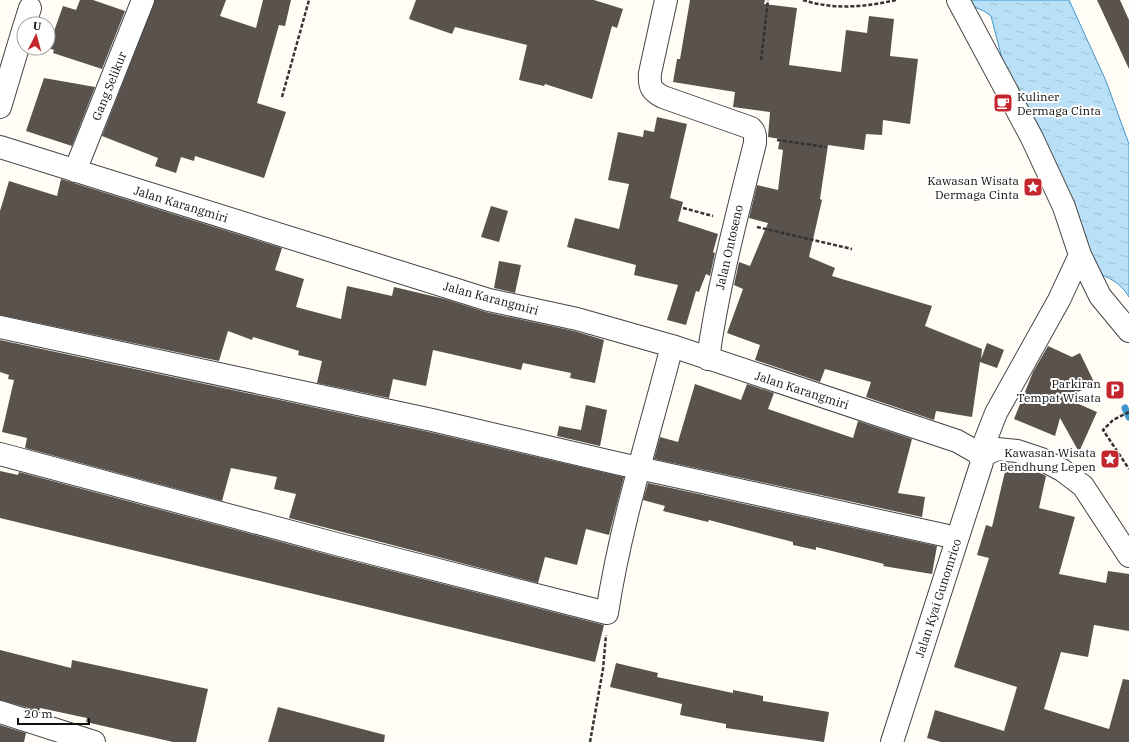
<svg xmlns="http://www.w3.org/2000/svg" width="1129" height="742" font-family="'IBM Plex Serif',serif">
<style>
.water{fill:url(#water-ripples);stroke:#3f96cf}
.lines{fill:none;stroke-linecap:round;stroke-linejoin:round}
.stream{stroke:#3f96cf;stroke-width:7}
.building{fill:#5a524d}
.minor-casing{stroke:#444;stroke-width:24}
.path{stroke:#333;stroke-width:2.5;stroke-dasharray:4 2;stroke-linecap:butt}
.minor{stroke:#fff;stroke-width:22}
.labels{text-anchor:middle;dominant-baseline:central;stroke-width:4;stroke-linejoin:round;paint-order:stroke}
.street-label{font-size:12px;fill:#111;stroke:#fff}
.poi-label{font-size:12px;fill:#111;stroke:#fff;text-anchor:end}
</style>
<defs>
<pattern id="water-ripples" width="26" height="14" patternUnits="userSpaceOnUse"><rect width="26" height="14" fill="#b9e0f7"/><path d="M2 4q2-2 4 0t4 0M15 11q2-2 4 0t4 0" fill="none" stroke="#9ebfd3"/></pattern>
</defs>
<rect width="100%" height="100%" fill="#fffdf5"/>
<path class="water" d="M965,0H1069L1106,81L1129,144V297C1121,283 1109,277 1094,272L1005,70L991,16L984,11L967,4Z"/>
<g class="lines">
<path class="stream" d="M1125,408L1129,417"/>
</g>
<path class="building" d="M80,0H93L125,11L102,69L53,53L54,50L48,48L63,6L76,10Z
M155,0H226L220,16L256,28L263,0H291L285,26L279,25L257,103L286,112L264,178L195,156L194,161L181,157L176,173L155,166L158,158L102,136Z
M416,0H594L623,9L617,28L612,26L592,99L545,84L544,86L519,80L527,45L455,27L452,34L409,19Z
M690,0H765L764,4L797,8L789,65L841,72L846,30L867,33L869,16L894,19L890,56L918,59L910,124L883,120L882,135L866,134L864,150L828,145L820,199L822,200L809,257L835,268L832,276L932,306L925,326L982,349L981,359L987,343L1004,350L997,368L980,362L972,417L936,411L934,420L866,397L871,382L825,369L820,382L755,360L760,345L727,333L743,289L734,285L739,262L750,266L768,223L749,218L757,185L778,190L783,150L778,149L780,139L768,137L770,112L733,107L735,92L673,82L677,59H680Z
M1097,0H1120L1129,20V69Z
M44,78L95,87L72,146L26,131Z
M657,117L687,124L670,198L683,202L678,221L718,234L713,252L715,253L710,276L706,274L699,292L696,291L686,325L667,320L678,285L634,275L636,265L567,247L575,218L619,229L629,184L608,180L618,132L643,137L644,130L654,132Z
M61,179L282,248L275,270L304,279L296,307L341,319L347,286L392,296L394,287L445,299L486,312L574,331L604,340L595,383L570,378L571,373L523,363L521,370L433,350L426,386L393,379L389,398L317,383L322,361L298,355L299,351L253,337L252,340L228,331L219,361L0,315V211L9,181L57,196Z
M491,206L508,211L499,242L481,237Z
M499,261L521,265L515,293L494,288Z
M0,340L429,432L624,477L609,535L586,529L577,565L545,557L538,583L289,518L296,494L274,489L277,477L231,468L222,501L25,448L27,438L2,432L14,380L8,379L9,375L0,372Z
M1048,346L1072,357L1080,353L1095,384L1065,398L1097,412L1079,452L1060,418L1055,436L1014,419L1033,372Z
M695,384L741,400L747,384L774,393L768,409L853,438L858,421L912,439L898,493L925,497L922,517L654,459L660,437L678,442Z
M586,405L607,410L600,446L557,436L559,426L581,430Z
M1007,463L1036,471L1046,476L1039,508L1075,517L1059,574L1106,583L1108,571L1129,574V631L1094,625L1088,657L1061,652L1044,709L1109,729L1123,679L1129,680V742H941L927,738L935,710L1004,731L1017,687L954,667L989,558L977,555L986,525L992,527Z
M0,471L18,475L19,472L337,557L604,625L595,662L0,518Z
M648,483L937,546L932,574L883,566L884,564L816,547V550L793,545V542L709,520L708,522L663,511L665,506L643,500Z
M0,650L71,668L72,660L208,689L196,742H173L86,722L87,718L40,708L39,711L0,700Z
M616,663L658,673L657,677L733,693V690L763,696V701L829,712L824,742L726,728V724L680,715L682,704L610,687Z
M278,707L385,735L384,742H268Z
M0,725L26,733L24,742H0Z"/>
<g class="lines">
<defs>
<path id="minor" d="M666,0L650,73C649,86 651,91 663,97L751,128C756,133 755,137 755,143C737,215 718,286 708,359
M958,0L1032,138L1064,207L1080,255L1100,296L1129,331
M25,24L30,8
M0,107L24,27
M0,147L489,300L577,319L672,346L957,441L980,454
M75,171L143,0
M0,327L432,420L616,463L957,538
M0,454L340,545L607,613C621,522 649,435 672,346
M980,454L996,413L1059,300L1080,255
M980,457L997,449L1017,451L1041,459L1062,470L1083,486L1129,556
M0,712L94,742
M892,742L982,462L980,454"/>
</defs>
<use href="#minor" class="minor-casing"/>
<path class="path" d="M803,0C833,10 866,7 896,0
M761,60L768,0
M282,97L309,0
M777,140L826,147
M683,208L713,216
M757,227L852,249
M1129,412L1113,420L1103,430L1129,469
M590,742L603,669L606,635"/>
<use href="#minor" class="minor"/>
</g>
<defs>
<symbol id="cafe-square" viewBox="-11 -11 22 22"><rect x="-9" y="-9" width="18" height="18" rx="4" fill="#c4262e" stroke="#fff"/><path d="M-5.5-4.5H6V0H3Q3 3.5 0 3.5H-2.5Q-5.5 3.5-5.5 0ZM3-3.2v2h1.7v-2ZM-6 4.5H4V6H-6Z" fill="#fff"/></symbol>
<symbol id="sight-square" viewBox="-11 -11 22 22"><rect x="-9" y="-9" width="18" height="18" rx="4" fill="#c4262e" stroke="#fff"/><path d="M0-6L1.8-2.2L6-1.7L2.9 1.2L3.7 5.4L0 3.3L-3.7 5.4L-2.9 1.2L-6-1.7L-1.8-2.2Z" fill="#fff"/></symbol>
<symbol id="parking-square" viewBox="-11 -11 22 22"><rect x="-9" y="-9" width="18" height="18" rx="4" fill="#c4262e" stroke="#fff"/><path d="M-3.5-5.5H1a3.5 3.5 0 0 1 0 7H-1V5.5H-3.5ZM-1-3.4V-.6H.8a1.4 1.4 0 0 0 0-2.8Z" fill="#fff"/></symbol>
</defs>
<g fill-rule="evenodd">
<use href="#cafe-square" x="992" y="92" width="22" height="22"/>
<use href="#sight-square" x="1022" y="176" width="22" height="22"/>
<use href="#parking-square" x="1104" y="379" width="22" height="22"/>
<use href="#sight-square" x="1099" y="448" width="22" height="22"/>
</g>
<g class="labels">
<g class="street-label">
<text transform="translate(109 86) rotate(-68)">Gang Selikur</text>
<text transform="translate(181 204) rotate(17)">Jalan Karangmiri</text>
<text transform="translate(729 247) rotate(-77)">Jalan Ontoseno</text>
<text transform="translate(491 298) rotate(15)">Jalan Karangmiri</text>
<text transform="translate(802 390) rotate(18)">Jalan Karangmiri</text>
<text transform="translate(938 598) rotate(-72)">Jalan Kyai Gunomrico</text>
</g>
<g class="poi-label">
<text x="1017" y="96" text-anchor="start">Kuliner<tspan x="1017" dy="14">Dermaga Cinta</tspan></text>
<text x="1019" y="180">Kawasan Wisata<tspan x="1019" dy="14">Dermaga Cinta</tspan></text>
<text x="1101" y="383">Parkiran<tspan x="1101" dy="14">Tempat Wisata</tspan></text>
<text x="1096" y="452">Kawasan Wisata<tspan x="1096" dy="14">Bendhung Lepen</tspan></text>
</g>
</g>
<g transform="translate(36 36) rotate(6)"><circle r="19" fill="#ffffff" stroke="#a0a0a0"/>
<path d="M0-3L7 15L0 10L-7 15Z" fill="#c4262e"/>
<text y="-6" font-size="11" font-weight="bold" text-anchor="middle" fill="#111111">U</text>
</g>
<path d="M18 718v6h71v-6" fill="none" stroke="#111111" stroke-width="2"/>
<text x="24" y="718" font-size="12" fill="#111111" stroke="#ffffff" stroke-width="3" paint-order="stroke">20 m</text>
</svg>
